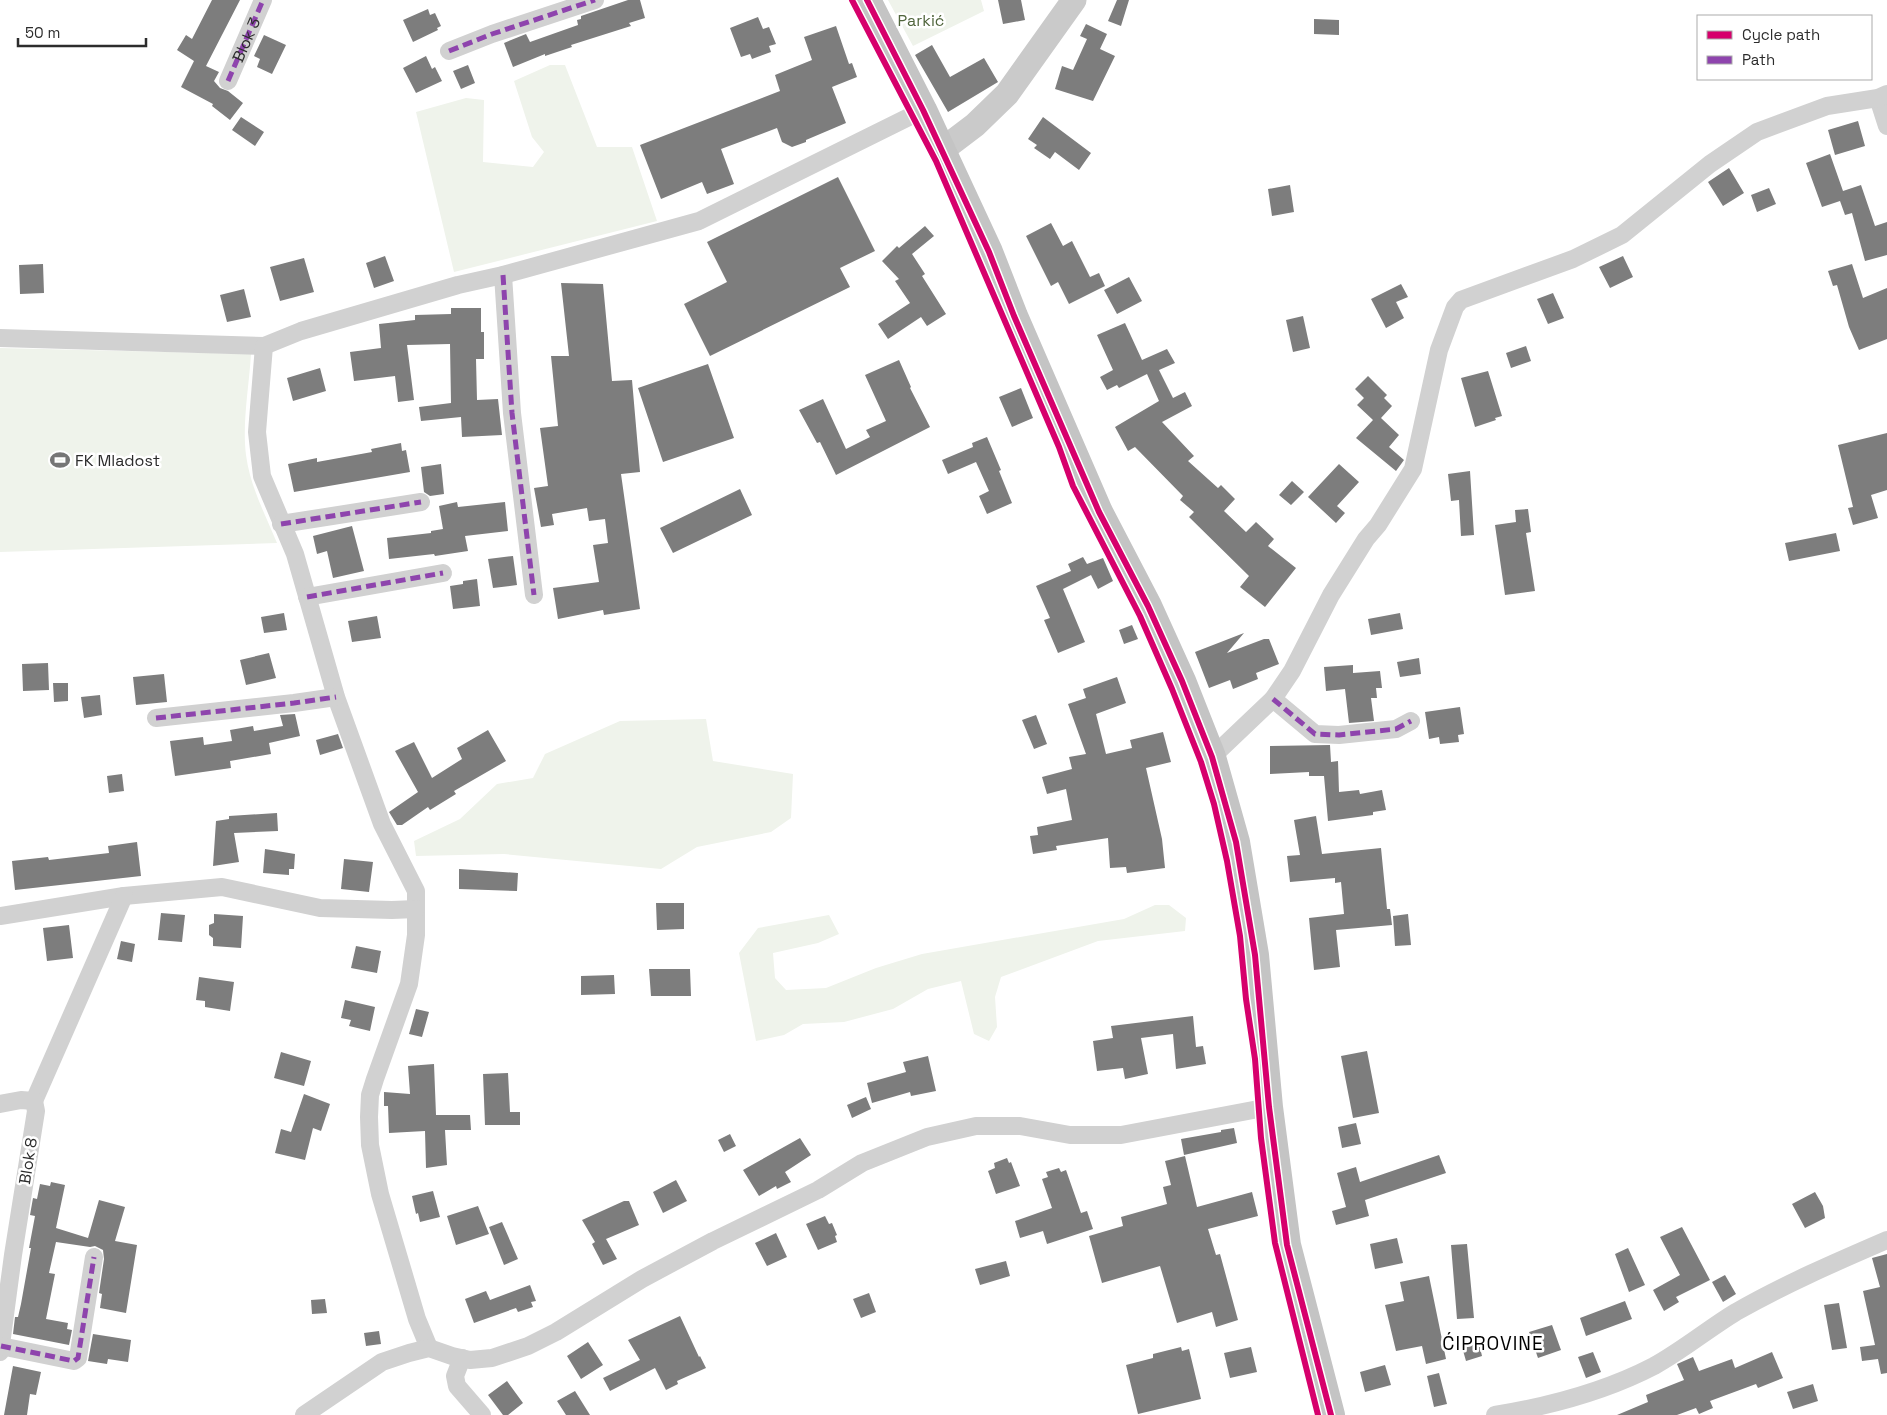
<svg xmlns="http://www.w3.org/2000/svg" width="1887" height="1415" font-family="'Space Grotesk',sans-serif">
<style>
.green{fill:#eff3eb}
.building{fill:#7d7d7d}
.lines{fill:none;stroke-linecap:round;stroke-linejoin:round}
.street{stroke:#d1d1d1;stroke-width:18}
.secondary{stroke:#cacaca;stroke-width:25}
.primary{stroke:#c4c4c4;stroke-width:28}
.quiet{stroke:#8e44ad;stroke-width:5;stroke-dasharray:10 5;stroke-linecap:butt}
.cycleway-casing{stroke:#fff;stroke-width:9}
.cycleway{stroke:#d6006c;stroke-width:6}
.labels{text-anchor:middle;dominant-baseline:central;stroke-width:5;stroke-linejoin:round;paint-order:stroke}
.park-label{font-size:16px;fill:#50653c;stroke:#fff}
.street-label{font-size:16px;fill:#2c2c2c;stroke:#fff}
.poi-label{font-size:16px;fill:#2c2c2c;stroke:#fff;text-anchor:start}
.quarter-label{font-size:19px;letter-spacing:1px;fill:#000;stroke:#fff}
</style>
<rect width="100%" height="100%" fill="#fff"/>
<path class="green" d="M888,0H981L984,11L913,46Z
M550,65H565L597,147H632L657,221L454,272L416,112L466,98L484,100L483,162L533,167L544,152L532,137L514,81Z
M0,348L251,354C249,387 242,423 246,455C250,486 265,514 277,543L0,552Z
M706,719L713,761L793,774L791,818L771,832L697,847L661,869L504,854L416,856L414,841L460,819L497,784L533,778L545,754L620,721Z
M1155,905H1169L1186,918L1185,931L1098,941L1001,977L995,997L997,1027L989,1041L974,1034L961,981L928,989L893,1009L844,1022L803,1024L784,1035L756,1041L739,953L758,928L829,915L839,934L818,943L773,953L775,978L786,990L826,988L876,968L922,954L1124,919Z"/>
<path class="building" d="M212,0H240L206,66L219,72L214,81L220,88L228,91L243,103L230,120L212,106L213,104L181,87L194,61L177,50L186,35L192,39Z
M628,0H640L645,18L629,23L631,26L571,45L572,47L545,56V54L513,67L504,43L526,34L530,42L578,25L577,20L581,19V16Z
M998,0H1021L1025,20L1003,24Z
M1117,0H1129L1121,26L1108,21Z
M428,9L430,15L435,13L441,26L437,28L438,30L413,42L403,20Z
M758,17L763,29L769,27L776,44L769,46L771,52L752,59L750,54L741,57L730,28Z
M1314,19L1339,20V35L1314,34Z
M1086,24L1107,34L1100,49L1115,56L1093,101L1055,89L1062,66L1073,70L1087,39L1080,36Z
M836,26L849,64L852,63L857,77L832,87L846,123L806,140V142L792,147L782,142L777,128L721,149L734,184L707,194L702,182L661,199L640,145L780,91L775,75L812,60L804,37Z
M264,35L286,45L272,74L257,67L260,59L254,56Z
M932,45L950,77L984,58L998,82L948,112L915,55Z
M426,56L432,69L435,67L442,81L416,93L403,68Z
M468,65L475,83L461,89L453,71Z
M241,117L264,132L255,146L232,130Z
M1043,117L1091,153L1079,170L1055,152L1050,159L1034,148L1037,145L1028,139Z
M1858,121L1865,146L1835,155L1828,130Z
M1830,154L1843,191L1861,185L1875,226L1887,222V255L1865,261L1852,213L1845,215L1840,201L1822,207L1806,163Z
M1729,168L1744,193L1723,206L1708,182Z
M838,177L875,251L840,268L850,287L710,356L684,304L727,282L707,242Z
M1290,185L1294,212L1272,216L1268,189Z
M1769,188L1776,204L1757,212L1751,195Z
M1051,223L1063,246L1072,241L1090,277L1099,273L1105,286L1069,304L1058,282L1051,286L1026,236Z
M925,226L934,236L912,254L925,274L922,276L946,314L927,326L921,317L888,339L878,324L910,303L895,281L899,279L882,261L897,246L899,248Z
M385,256L394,281L374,288L366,263Z
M1623,256L1633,277L1610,288L1599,267Z
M304,258L314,292L280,301L270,267Z
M43,264L44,293L20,294L19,265Z
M1852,264L1863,298L1887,288V339L1859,350L1849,327L1837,285L1833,286L1828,271Z
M1129,277L1142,301L1117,314L1104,290Z
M561,283L603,284L612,381L632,380L640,472L621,474L640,609L604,615L603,610L558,619L553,588L599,582L593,545L608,543L605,519L589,521L587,508L552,514L554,525L541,527L534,488L548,486L540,428L558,426L551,356H569Z
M1401,284L1408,297L1396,302L1404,318L1386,328L1371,299Z
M244,289L251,317L227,322L220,295Z
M1553,293L1564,318L1548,324L1537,299Z
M451,308H481V332H484V359H476L477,400L498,399L502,435L462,437L461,417L421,421L419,407L451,403L450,344L407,345L414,400L398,402L395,376L354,381L350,352L381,348L379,324L415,320V315L451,314Z
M1303,316L1310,348L1293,352L1286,320Z
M1125,323L1142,360L1167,349L1175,363L1159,370L1173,398L1185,392L1192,406L1162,422L1194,456L1188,461L1218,488L1221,485L1235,499L1224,511L1246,532L1256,522L1274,539L1268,546L1296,568L1265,607L1240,587L1249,576L1189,517L1194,512L1180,500L1183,496L1135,447L1128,451L1115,427L1159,401L1147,374L1119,388L1117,385L1107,390L1100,377L1113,370L1097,335Z
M1526,346L1531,361L1511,368L1506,353Z
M899,360L911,387L910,388L930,427L836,475L820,442L817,443L799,410L823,399L846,449L870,437L866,430L886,421L865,375Z
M708,364L734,438L663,462L638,388Z
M320,368L326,391L293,401L287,378Z
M1488,371L1502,416L1495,418L1496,420L1475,427L1461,378Z
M1368,376L1387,395L1384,398L1392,406L1381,418L1399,435L1389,447L1404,460L1396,471L1356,438L1373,420L1357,405L1364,398L1355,389Z
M1021,388L1033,418L1012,427L999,397Z
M1887,433V490L1871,495L1878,518L1853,525L1848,508L1853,507L1838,445Z
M987,437L1001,470L999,471L1012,503L987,514L979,496L989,491L976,462L948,474L942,460L973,447L972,443Z
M401,443L402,451L406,450L410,472L294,492L288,464L317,458V462L372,452L371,449Z
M441,464L444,494L430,496L424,492L421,467Z
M1339,464L1359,482L1337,506L1345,513L1336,523L1308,497Z
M1470,471L1474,535L1461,536L1459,500L1451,501L1448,474Z
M1292,481L1304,492L1291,505L1279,495Z
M740,489L752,515L673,553L660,528Z
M457,502L458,507L505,502L508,531L465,536L468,551L435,556L434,554L389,559L387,538L431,533V531L443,529L439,506Z
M1528,509L1531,532L1526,533L1535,591L1505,595L1495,525L1516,522L1515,510Z
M352,526L364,571L333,578L327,551L317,554L313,536Z
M1836,533L1840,551L1789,561L1785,543Z
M513,556L517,585L493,588L488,559Z
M1083,557L1087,564L1103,558L1113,581L1098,589L1091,575L1063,589L1085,642L1058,653L1044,620L1050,618L1036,586L1071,571L1068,564Z
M477,579L480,606L453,609L450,586L463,584V581Z
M284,613L287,630L264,633L261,617Z
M1400,613L1403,629L1371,635L1368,619Z
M377,616L381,638L352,642L348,621Z
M1132,625L1138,639L1124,644L1119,630Z
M1244,633L1227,653L1264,639H1269L1279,664L1256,673L1258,679L1233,689L1230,680L1209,688L1195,652Z
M269,653L276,678L246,685L240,660Z
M1419,658L1421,674L1400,677L1397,662Z
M48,663L49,690L23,691L22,664Z
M1353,665V673L1380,671L1382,688H1376L1377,698H1371L1374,721L1349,723L1345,689L1326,691L1324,667Z
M164,674L167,702L136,705L133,677Z
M1117,677L1126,703L1096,714L1106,754L1132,748L1130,740L1163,732L1171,762L1146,768L1162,839L1165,868L1127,873L1126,867L1110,868L1108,838L1056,846L1057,850L1033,854L1030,836L1038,835L1037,827L1072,820L1066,789L1047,794L1042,777L1072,769L1069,757L1086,754L1068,704L1086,698L1083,689Z
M53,683H68V701L54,702Z
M100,695L102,715L84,718L81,697Z
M1460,707L1464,734L1458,735L1459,742L1440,744L1439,737L1429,739L1425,712Z
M295,714L300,736L269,743L271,754L230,761L231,768L175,776L170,741L203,737L204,745L232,741L230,730L253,726L254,731L283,726L280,715Z
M1036,715L1047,744L1034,749L1022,720Z
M488,730L506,761L454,791L456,794L430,810L428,807L402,825H397L389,812L418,792L395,751L414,742L432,778L462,759L457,748Z
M338,734L343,748L320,755L316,740Z
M1330,745L1331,762L1338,761L1339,792L1359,790L1360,794L1382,790L1386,810L1373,812V815L1328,821L1324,776H1309V772L1270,774V746Z
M122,774L124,791L109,793L107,776Z
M277,813L278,831L234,833L239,862L213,866L216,821L229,819V816Z
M1316,816L1322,854L1381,848L1387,909H1390L1392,925L1336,930L1340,967L1314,970L1309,918L1344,914L1341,882L1335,883V878L1290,882L1287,856L1300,855L1294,820Z
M137,842L141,876L15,890L12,861L48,857L49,860L109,853L108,846Z
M265,849L295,854L294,869H289V875L263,873Z
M344,859L373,862L369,892L341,889Z
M459,869L518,873L517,891L459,889Z
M656,903H684V929L657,930Z
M161,913L185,915L182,942L158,940Z
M214,914L243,916L241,948L213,946V938L209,935V925L214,923Z
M1408,914L1411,945L1395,946L1393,916Z
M69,925L73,958L47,961L43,928Z
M121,941L135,944L132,962L117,959Z
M356,946L381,951L377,973L351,968Z
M649,969H690L691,996H651Z
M614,975L615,994L581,995V976Z
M199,977L234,982L230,1011L205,1007V1001L196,1000Z
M345,1000L375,1007L370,1031L349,1026L351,1020L341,1018Z
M416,1009L429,1012L422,1037L409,1034Z
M1193,1016L1196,1047L1203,1046L1206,1064L1176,1069L1173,1034L1141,1038L1148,1074L1125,1079L1123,1068L1097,1071L1093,1041L1113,1038L1111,1026Z
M1367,1051L1379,1113L1353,1118L1341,1056Z
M281,1052L311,1061L304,1086L274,1078Z
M928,1056L936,1091L911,1096L910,1092L872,1103L867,1083L906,1072L903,1062Z
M434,1064L436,1115H470L471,1130H445L447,1165L426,1168L425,1131L389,1133L388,1106H384V1092L410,1094L408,1066Z
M508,1073L510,1112H520V1125H485L483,1074Z
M304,1094L330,1104L321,1131L313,1128L305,1160L275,1153L281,1129L291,1132Z
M866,1097L871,1109L852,1118L847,1105Z
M1356,1123L1361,1144L1342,1148L1338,1127Z
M1234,1128L1237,1143L1184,1155L1181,1139L1221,1132V1130Z
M730,1134L736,1146L724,1152L718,1140Z
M800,1138L811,1155L785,1172L791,1182L777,1189L776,1186L759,1196L743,1170Z
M1439,1155L1446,1173L1365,1200L1369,1216L1336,1225L1332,1211L1346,1207L1337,1173L1356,1167L1360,1182Z
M1185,1156L1197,1207L1252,1192L1258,1216L1208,1229L1216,1255L1220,1254L1238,1320L1216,1327L1212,1312L1177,1323L1160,1266L1102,1283L1089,1236L1123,1226L1121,1217L1167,1204L1163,1187L1171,1185L1165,1161Z
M1007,1158L1009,1163L1011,1162L1020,1186L996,1194L988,1171L995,1168L994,1163Z
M1059,1168L1061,1172L1066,1170L1081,1213L1087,1211L1093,1229L1047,1244L1043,1231L1020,1238L1015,1221L1052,1208L1042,1179L1048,1177L1046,1172Z
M676,1180L687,1201L663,1213L653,1192Z
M51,1182L65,1185L56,1228L88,1238L99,1200L125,1207L115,1241L137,1245L126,1313L100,1308L102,1294L99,1293L104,1259L103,1250L95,1246L90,1247L56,1242L49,1273L55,1274L46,1319L68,1323L67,1329L72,1330L69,1345L13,1334L15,1317H18L21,1304L31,1248H29L35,1216L30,1215L33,1198L37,1199L40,1184L50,1186Z
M433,1191L440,1217L420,1222L418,1213L416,1214L412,1196Z
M1815,1192L1823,1206L1825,1218L1805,1228L1792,1204Z
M624,1201H629L639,1225L606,1239L617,1259L603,1265L592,1244L595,1242L582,1220Z
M478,1206L489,1234L456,1245L447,1216Z
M825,1216L829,1224L832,1223L837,1235L835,1236L837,1242L818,1250L806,1224Z
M502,1222L518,1259L504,1265L489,1227Z
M1682,1227L1710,1280L1676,1297L1679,1302L1664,1311L1653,1290L1680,1275L1660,1237Z
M776,1233L787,1257L767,1266L755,1243Z
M1397,1238L1403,1263L1375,1269L1370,1244Z
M1467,1244L1474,1318L1457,1319L1451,1245Z
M1628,1248L1645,1285L1629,1292L1615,1254Z
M1887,1254V1373L1881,1374L1878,1359L1862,1361L1860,1347L1875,1345L1863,1291L1880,1287L1872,1258Z
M1006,1261L1010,1276L980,1285L975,1269Z
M1725,1275L1736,1294L1723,1302L1712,1282Z
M1429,1276L1446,1359L1426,1364L1422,1346L1396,1351L1385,1305L1404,1301L1400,1282Z
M530,1285L536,1301L531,1302L533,1307L518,1312L516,1308L474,1323L465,1299L486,1291L490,1300Z
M869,1293L876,1312L861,1318L853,1299Z
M325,1299L327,1313L312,1314L311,1300Z
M1625,1301L1632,1319L1586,1336L1580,1318Z
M1839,1303L1847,1348L1832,1350L1824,1305Z
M680,1316L699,1357L700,1356L706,1368L677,1381L678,1384L666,1390L655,1368L610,1391L603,1378L640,1360L628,1340Z
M1552,1325L1561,1350L1538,1358L1529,1332Z
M379,1331L381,1344L366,1346L364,1333Z
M93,1334L131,1340L128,1362L108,1359L107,1364L88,1361Z
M588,1342L603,1365L581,1379L567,1356Z
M1479,1343L1482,1356L1466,1361L1462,1347Z
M1181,1347L1182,1351L1189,1349L1201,1399L1138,1414L1126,1365L1153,1358V1354Z
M1251,1347L1257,1372L1230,1378L1224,1353Z
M1593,1352L1601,1372L1586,1378L1578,1357Z
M1772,1352L1783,1378L1758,1388L1756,1384L1710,1401L1713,1408L1699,1414L1696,1408L1677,1415H1617L1648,1402L1646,1395L1684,1380L1677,1364L1693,1357L1699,1371L1732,1359L1735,1368Z
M1385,1365L1391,1385L1365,1392L1360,1372Z
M13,1366L41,1372L36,1395L30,1394L27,1415H4Z
M1439,1373L1447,1404L1434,1407L1427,1376Z
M507,1381L523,1403L508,1415H503L488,1395Z
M1813,1384L1818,1401L1793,1409L1787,1392Z
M575,1391L590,1415H566L557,1401Z"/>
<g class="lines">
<g class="street">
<path d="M449,51L492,34L595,0"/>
<path id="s1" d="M228,81L263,0"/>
<path d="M1878,98L1887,126"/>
<path d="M503,275L512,413L534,595"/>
<path d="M0,338L264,346L301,331L458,285L503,275L699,221L923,110"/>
<path d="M264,346L257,432L262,476L295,554L336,697L382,824L416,891V935L409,984L375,1079L370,1095L369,1117L370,1145L380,1194L417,1319L429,1348"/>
<path d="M281,524L421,502"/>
<path d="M307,597L443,573"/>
<path d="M1273,699L1315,734L1339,735L1396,729L1411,721"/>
<path d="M156,718L294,703L336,697"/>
<path d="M1212,757L1273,699L1292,671L1331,595L1366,539L1378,525L1413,469L1439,350L1455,307L1461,300L1573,259L1622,235L1710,164L1757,132L1827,106L1878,98L1887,94"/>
<path d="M0,916L124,896L222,887L320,908L392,910L416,909"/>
<path d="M34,1101L124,896"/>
<path d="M0,1104L21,1100L34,1101L36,1111L13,1255L0,1352"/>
<path d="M1,1346L74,1361L78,1358L94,1257"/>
<path d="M462,1358L455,1376L457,1386L482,1415"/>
<path d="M304,1415L382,1362L409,1353L429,1348L452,1356L470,1360L492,1358L528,1346L556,1332L642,1279L713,1241L818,1190L862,1163L927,1137L976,1126H1020L1070,1135H1121L1269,1107"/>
<path d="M1495,1415C1550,1406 1604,1392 1654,1366C1683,1350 1708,1329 1736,1312C1785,1284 1836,1262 1887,1240"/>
</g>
<path class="secondary" d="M942,150L975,125L1007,94L1074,0"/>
<path class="primary" d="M867,0L923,110L989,252L1014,316L1099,512L1148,606L1182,681L1212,757L1236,842L1255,955L1269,1107L1287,1245L1331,1415"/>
<path class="quiet" d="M449,51L492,34L595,0
M228,81L263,0
M503,275L512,413L534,595
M281,524L421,502
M307,597L443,573
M1273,699L1315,734L1339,735L1396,729L1411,721
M156,718L294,703L336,697
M1,1346L74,1361L78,1358L94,1257"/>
<defs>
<path id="cycleway" d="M852,0L936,161L1059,447L1073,486L1140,616L1172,689L1201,762L1214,804L1227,861L1240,936L1246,999L1255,1059L1261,1138L1275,1243L1318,1415
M867,0L923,110L989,252L1014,316L1099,512L1148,606L1182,681L1212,757L1236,842L1255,955L1269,1107L1287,1245L1331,1415"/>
</defs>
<use href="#cycleway" class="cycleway-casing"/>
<use href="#cycleway" class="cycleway"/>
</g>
<defs>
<symbol id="stadium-bare" viewBox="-9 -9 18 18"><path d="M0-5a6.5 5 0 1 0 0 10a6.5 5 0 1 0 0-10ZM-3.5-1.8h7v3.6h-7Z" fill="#767676" stroke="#fff" stroke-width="2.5" paint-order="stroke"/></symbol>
</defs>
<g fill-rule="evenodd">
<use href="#stadium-bare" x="46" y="446" width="28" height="28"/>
</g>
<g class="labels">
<g class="park-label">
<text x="921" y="20">Parkić</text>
</g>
<g class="street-label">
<text stroke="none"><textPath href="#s1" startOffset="45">Blok 3</textPath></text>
<text transform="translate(28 1161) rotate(-81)">Blok 8</text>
</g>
<g class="poi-label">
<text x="75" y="460">FK Mladost</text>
</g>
<g class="quarter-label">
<text x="1493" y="1343">ĆIPROVINE</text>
</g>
</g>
<rect x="1697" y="15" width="175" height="65" fill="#ffffff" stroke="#ababab"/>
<rect x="1707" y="31" width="25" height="8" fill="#d6006c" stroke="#ababab"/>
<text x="1742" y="40" font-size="15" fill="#2c2c2c">Cycle path</text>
<rect x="1707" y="56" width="25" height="8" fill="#8e44ad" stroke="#ababab"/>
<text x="1742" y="65" font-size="15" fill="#2c2c2c">Path</text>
<path d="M18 38v8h128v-8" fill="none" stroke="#2c2c2c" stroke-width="2.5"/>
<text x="25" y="38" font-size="15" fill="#2c2c2c" stroke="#ffffff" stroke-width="4" paint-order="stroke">50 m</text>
</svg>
